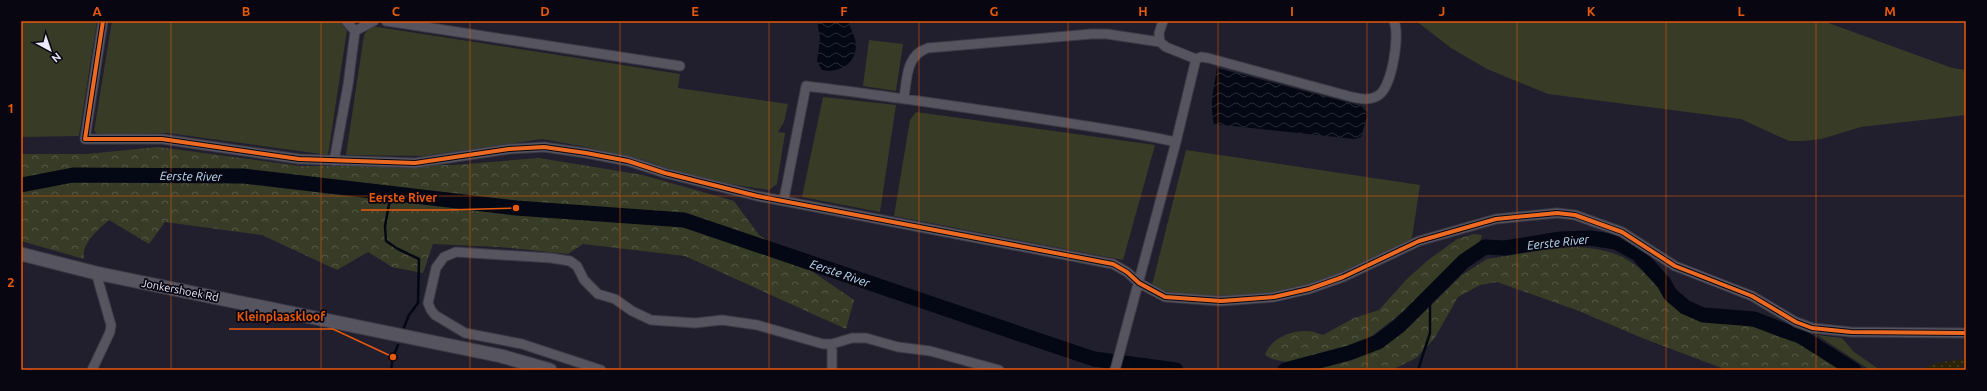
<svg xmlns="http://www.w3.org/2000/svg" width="1987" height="391" font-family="Ubuntu,sans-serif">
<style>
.grass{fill:#383c26}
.forest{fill:url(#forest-crowns)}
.sand{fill:url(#sand-dots)}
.water{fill:url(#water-waves)}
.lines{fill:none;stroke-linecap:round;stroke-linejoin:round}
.stream{stroke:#030814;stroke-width:2.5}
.river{stroke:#030814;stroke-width:15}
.street-casing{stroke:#3c3a46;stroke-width:11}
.secondary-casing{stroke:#3c3a46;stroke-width:15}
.street{stroke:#55545f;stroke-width:9}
.secondary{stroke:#55545f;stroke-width:13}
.cycleway-casing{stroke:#080611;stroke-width:6}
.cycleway{stroke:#ed6a23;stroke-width:4}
.grid{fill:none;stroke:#e8590c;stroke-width:1;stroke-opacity:0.55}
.labels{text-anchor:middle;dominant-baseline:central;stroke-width:3.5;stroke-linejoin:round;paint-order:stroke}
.street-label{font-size:11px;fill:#e9e7fa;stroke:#080611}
.water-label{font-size:12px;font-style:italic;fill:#bbe0f8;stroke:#080611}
.leader{fill:none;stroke:#e8590c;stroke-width:1.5}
.callout-dot{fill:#e8590c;stroke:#080611;stroke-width:1.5}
.callout-label{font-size:12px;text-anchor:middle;font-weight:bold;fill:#e8590c;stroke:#080611;stroke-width:3.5;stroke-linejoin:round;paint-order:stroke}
.neatline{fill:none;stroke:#e8590c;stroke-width:1.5}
.grid-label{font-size:13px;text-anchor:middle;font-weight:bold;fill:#e8590c}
</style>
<defs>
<pattern id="forest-crowns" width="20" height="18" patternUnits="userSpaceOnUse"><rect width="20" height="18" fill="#383c26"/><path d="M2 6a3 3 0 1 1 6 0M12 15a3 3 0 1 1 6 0" fill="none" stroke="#555846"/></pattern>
<pattern id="sand-dots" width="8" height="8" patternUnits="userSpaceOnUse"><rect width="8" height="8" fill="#2b2309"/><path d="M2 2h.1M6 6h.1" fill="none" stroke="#4a432e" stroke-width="1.8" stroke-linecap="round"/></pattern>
<pattern id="water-waves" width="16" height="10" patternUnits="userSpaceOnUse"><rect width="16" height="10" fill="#030814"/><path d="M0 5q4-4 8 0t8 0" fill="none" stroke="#282c37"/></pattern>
</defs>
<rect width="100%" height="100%" fill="#211f2d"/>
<path class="grass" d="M21,21H97L79,136L21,137Z
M112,21L340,22L347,30L328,155L168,133L99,135L94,131Z
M1416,21H1823L1952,68L1966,70V115L1861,127L1821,139L1804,141H1789L1741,119L1548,94L1487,69L1451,48Z
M371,26L680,74L678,88L788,104L784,122L778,132L785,133L777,184L769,190L723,183L673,170L644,160L586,147L542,139L424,156L346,155L364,35Z
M869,40L903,44L896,91L863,86Z
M823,97L896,105L880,212L802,197Z
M916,112L1155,145L1123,260L894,216L910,120Z
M1186,150L1420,185L1412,238L1409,242C1375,257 1341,275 1305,286C1257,301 1205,297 1156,290L1152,285Z
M1817,335L1842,338L1854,352L1880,370H1870Z"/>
<path class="forest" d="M158,147L300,166L454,165L539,158L643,175L734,201L759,235L854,300L846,329L685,256L583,244L568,254L500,247L433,244L423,273L392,267L368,252L337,270L262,235L165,222L149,244L109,220C99,229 81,243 84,259L21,241V154H87Z
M1474,234L1482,235L1480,241L1410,306L1368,339L1320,357L1286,362L1272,359L1265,355C1271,338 1291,330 1308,331C1313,331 1319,334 1323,335L1354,318L1379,310L1407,279L1427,261L1457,239Z
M1576,247C1618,250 1633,258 1661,291C1667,299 1674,309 1684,314C1703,325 1723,321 1743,325C1779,330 1812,349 1841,370H1727L1642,338L1579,311L1497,282L1480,285L1458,297L1434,339L1416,358L1392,370H1312L1379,345L1406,330L1462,275L1487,259L1550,249Z"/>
<path class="sand" d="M1966,359L1961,370H1924C1931,361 1955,361 1966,359Z"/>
<path class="water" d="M817,21H848C850,27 853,33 855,39C860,61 841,74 822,70L817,61L820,39Z
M1217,68L1361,106L1368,113L1361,137L1355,139L1214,124C1209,105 1214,87 1217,68Z"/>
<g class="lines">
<path class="stream" d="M391,194L385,226L386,241L398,249L419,259L418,303L409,315L403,330
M391,370L393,357L398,345
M1418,370L1430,333V296"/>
<path class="river" d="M21,185L73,175L243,176L516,208L684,220L1094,359L1176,370
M1285,370L1349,353L1378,342L1399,326L1464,261L1485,247L1505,248L1561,239L1590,238L1616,242L1638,254L1664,283L1670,294L1685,307L1703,315L1754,319L1780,329L1800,336L1854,370"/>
<defs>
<path id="street" d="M103,21L85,139H162L299,159L415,163L509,149L544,147L586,153L628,161L665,173L757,196L1113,264L1127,272L1139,283L1165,297L1221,301L1274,297L1309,289L1343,277L1419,241L1496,219L1557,213L1575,215L1622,232L1675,266L1752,296L1796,322L1812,328L1851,332L1966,333
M386,21L680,66
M1163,21L1159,33L1160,42L1166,47L1196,59
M355,31L374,21
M904,98C907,78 906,55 928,48L1091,34H1107L1160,42
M334,161L348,85L355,31L346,21
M784,199L806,86C881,95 955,106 1029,117C1078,125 1128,131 1176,142
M832,344V370
M92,370L110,332L111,325L96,273
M601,370L522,344L465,333L435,315L431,310L428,303L436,268L444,257L456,252L551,258L570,261L577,266L584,280L598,294L615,299L632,311L651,320L695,323L722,320L757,325L823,344H832L852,338H866L898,347L930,351L999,370
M1115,370L1176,142L1196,59L1201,57L1208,58L1352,97C1361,99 1370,101 1379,95C1392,86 1400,36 1394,21"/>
<path id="secondary" d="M21,254L96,273L501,356L550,370"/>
</defs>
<use href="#street" class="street-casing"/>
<use href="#secondary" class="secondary-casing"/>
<use href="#street" class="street"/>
<use href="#secondary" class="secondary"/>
<defs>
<path id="cycleway" d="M103,21L85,139H162L299,159L415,163L509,149L544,147L586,153L628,161L665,173L757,196L1113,264L1127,272L1139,283L1165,297L1221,301L1274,297L1309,289L1343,277L1419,241L1496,219L1557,213L1575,215L1622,232L1675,266L1752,296L1796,322L1812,328L1851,332L1966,333"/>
</defs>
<use href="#cycleway" class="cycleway-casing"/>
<use href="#cycleway" class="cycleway"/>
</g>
<path class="grid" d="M171,21V370M321,21V370M470,21V370M620,21V370M769,21V370M919,21V370M1068,21V370M1218,21V370M1367,21V370M1517,21V370M1666,21V370M1816,21V370M21,196H1966"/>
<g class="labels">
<g class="street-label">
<text transform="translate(180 290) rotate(11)">Jonkershoek Rd</text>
</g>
<g class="water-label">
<text transform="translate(191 176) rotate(1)">Eerste River</text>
<text transform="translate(1558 242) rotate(-6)">Eerste River</text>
<text transform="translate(840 273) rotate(19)">Eerste River</text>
</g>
</g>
<path class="leader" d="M516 208L445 210H361M393 357L333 329H229"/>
<g class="callout-dot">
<circle cx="516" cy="208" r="4"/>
<circle cx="393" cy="357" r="4"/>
</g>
<g class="callout-label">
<text x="403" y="202">Eerste River</text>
<text x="281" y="321">Kleinplaaskloof</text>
</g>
<rect width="1987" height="391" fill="none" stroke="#080611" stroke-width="44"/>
<g transform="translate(50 50) rotate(140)" stroke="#080611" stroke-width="3" paint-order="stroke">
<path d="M0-3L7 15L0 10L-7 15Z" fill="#e9e7fa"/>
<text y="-6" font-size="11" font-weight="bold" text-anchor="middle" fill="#e9e7fa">N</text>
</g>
<rect x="22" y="22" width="1943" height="347" class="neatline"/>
<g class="grid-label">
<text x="97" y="16">A</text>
<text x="246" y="16">B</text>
<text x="396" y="16">C</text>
<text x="545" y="16">D</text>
<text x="695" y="16">E</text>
<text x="844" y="16">F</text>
<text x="994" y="16">G</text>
<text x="1143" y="16">H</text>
<text x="1292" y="16">I</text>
<text x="1442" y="16">J</text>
<text x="1591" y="16">K</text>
<text x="1741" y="16">L</text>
<text x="1890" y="16">M</text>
<text x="11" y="113">1</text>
<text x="11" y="287">2</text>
</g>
</svg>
